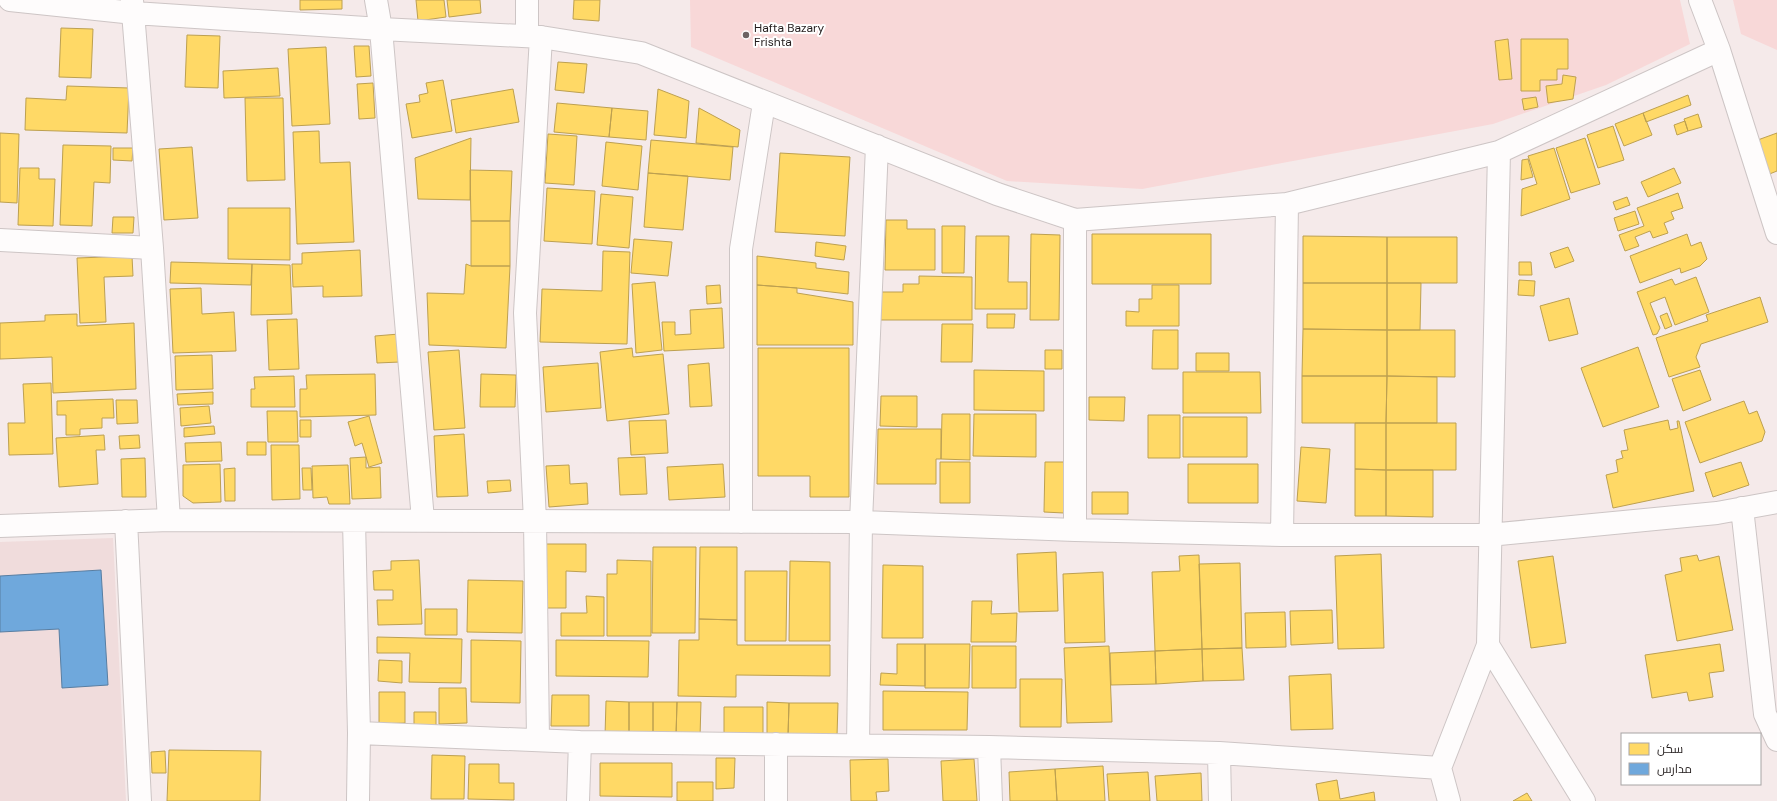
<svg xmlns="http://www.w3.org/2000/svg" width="1777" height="801" font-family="'DM Sans',Cairo,sans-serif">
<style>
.built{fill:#f0dcdc}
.green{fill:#f8d8d8}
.homes{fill:#ffd966;stroke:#bda050}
.schools{fill:#6fa8dc;stroke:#587ea2}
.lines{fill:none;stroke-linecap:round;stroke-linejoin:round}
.street-casing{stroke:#cdc5c5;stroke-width:24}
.street{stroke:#fefcfc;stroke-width:22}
.poi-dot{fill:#6c6464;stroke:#fff;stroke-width:1.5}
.labels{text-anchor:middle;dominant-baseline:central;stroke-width:4;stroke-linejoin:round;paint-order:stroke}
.poi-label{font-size:12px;fill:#221c1c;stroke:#fff;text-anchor:start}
</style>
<rect width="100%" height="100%" fill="#f5eaea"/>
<path class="built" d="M113,538L126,801H0V542Z"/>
<path class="green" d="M690,0H1680L1690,44L1606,85L1493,124L1142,189L1007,181L691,47Z
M1733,0H1777V50L1741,34Z"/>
<path class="homes" d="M300,0H342V9L300,10Z
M416,0H444L446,17L418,21Z
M447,0H480L481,13L449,17Z
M574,0H600L599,21L573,19Z
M61,28L93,29L91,78L59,77Z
M187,35L220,36L218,88L185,87Z
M1508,39L1512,79L1499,80L1495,41Z
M1521,39H1568V69H1557V80H1540V91H1521Z
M354,46H369L371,76L356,77Z
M326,47L330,124L292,126L288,49Z
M558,62L587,64L584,93L555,90Z
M278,68L280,96L224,98L223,71Z
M1563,75L1576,77L1573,99L1548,103L1546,86L1562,84Z
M443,80L452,131L412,138L406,104L420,102L419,95L428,93L426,83Z
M373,83L375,118L359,119L357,84Z
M67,86L129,88L127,133L25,130L26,98L66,100Z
M513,89L519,122L456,133L451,100Z
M658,89L689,101L686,138L654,135Z
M1688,95L1691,105L1646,122L1643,113Z
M1536,97L1538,107L1524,110L1522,99Z
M245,98H283L285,180L247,181Z
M557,103L612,108L609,137L554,132Z
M612,108L648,111L646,140L609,137Z
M699,108L740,130L738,147L696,143Z
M1643,113L1652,135L1624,146L1615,124Z
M1698,114L1702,127L1688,131L1684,119Z
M1685,121L1688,131L1677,135L1674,125Z
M1613,126L1624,160L1598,168L1587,135Z
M319,131L320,163L350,162L354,242L297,244L293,132Z
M0,133L19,134L17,203L0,202Z
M1777,133V171L1767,175L1755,141Z
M548,134L577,136L574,185L545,183Z
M471,138L470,200L418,199L415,158Z
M1585,138L1600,184L1571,193L1556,148Z
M651,140L733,147L730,180L648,173Z
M606,142L642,146L638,190L602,186Z
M63,145L111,146L110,183L94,182L92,226L60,225Z
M192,147L198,218L164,220L159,149Z
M113,148H133L132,161L113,160Z
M1554,148L1570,199L1521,216L1522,189L1537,184L1528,156Z
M780,153L850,157L845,236L775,232Z
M1528,159L1533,177L1521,180L1522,160Z
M20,168H39V179H55L53,226L18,225Z
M1674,168L1681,183L1648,197L1641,182Z
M470,170L512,171L510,221H471Z
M648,173L688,176L683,230L644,227Z
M547,188L595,191L592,244L544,241Z
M1678,193L1683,208L1671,212L1674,219L1664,223L1668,233L1653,238L1650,231L1635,237L1639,246L1625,251L1619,235L1644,226L1637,208Z
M601,194L633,197L629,248L597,245Z
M1627,197L1630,205L1616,210L1613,202Z
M228,208H290V260L228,259Z
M1635,211L1639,224L1618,231L1614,218Z
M113,217H134L133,233H112Z
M886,220H907V229H935V270H885Z
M471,221H510V266H471Z
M942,226H965L964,273H942Z
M1031,234L1060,235L1059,320H1030Z
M1092,234H1211V284H1092Z
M1687,234L1691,246L1701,242L1707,259L1700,266L1681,273L1680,268L1640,283L1630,256Z
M976,236H1009L1008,282H1027V309H975Z
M1303,236L1387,237V283H1303Z
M1387,237H1457V283H1387Z
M634,239L672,242L668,276L631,273Z
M816,242L846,246L844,260L815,256Z
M1568,247L1574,261L1555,268L1550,253Z
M360,250L362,296L323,297V286L293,287L292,264H302V253Z
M603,251L630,252L627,344L540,342L542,289L602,291Z
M132,256L133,276L104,277L106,322L80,323L77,258Z
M757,256L816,263V268L849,272L848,294L797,288L757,285Z
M171,262L252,264L251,285L170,283Z
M1519,262H1531L1532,275H1519Z
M252,264L290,265L292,314L251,315Z
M466,264L471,266H510L506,348L429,345L427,293L464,294Z
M919,276L972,277V320H880L881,292H903V284H919Z
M1696,277L1709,312L1675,325L1665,297L1650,303L1660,328L1657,334L1653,335L1637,292L1672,279L1675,285Z
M1519,280L1535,281L1534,296L1518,295Z
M655,282L662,350L636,353L632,284Z
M1303,283H1387V330L1303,329Z
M1387,283H1421L1420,330H1387Z
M720,285L721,303L707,304L706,286Z
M757,285L797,288V293L853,302V345H757Z
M1152,285H1179V326H1126V311L1139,312V299H1152Z
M201,288L202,314L234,312L236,351L173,353L170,289Z
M1760,297L1768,322L1701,344L1696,357L1700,367L1669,377L1656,338L1708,321L1706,315Z
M1569,298L1578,334L1549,341L1540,306Z
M722,308L724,348L664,351L662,322H675V335L691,334L690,310Z
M1667,313L1672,326L1665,329L1660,316Z
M77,314V326L134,323L136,389L53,393L52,357L0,359V323L45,321V315Z
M987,314H1015L1014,328H987Z
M297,319L299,369L269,370L267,320Z
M942,324H973L972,362H941Z
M1303,329L1387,330V376H1302Z
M1153,330H1178V369H1152Z
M1387,330H1455V377L1387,376Z
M399,334L400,362L377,363L375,336Z
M1638,347L1659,407L1603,427L1581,368Z
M632,348L633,357L663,354L669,414L607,421L600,352Z
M758,348H849V497H810V476H758Z
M459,350L465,428L434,430L428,352Z
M1045,350H1062V369H1045Z
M1196,353H1229V371H1196Z
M212,355L213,389L176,390L175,356Z
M598,363L601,408L546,412L543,367Z
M709,363L712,406L690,407L688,365Z
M974,370L1044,371V411L974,410Z
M1700,370L1711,400L1683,411L1672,379Z
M1183,372H1260L1261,413H1183Z
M375,374L376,415L300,417V389H307L306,375Z
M481,374L516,375L515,407H480Z
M294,376L295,407H251V389H255L254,377Z
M1302,376H1387L1386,423H1302Z
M1387,376L1437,377V423H1386Z
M51,383L53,454L9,455L8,423H25L23,384Z
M213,392V404L178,405L177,394Z
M881,396H917V427L880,426Z
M1089,397H1125L1124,421L1089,420Z
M113,399L114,418H102V428L80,429V435H66V415H57V401Z
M116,400H137L138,423L117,424Z
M1744,401L1749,414L1757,411L1765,432L1762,441L1700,463L1685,422Z
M209,406L211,423L181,426L180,408Z
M267,411H297L298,442H268Z
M942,414H970V460L941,459Z
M974,414H1036V457L973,456Z
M1148,415H1180V458H1148Z
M369,416L382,463L369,467L362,443L355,446L348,422Z
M1183,417H1247V457H1183Z
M300,420H311V437H300Z
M666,420L668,453L631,455L629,421Z
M1668,420L1670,430L1678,428L1677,421H1679L1694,491L1613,508L1606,475L1618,472L1616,460L1623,458L1621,451L1628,450L1624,430Z
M1355,423H1386V470L1355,469Z
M1386,423H1456V470H1386Z
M214,426L215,434L184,437V428Z
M878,429H941V459H936V484H877Z
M464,434L468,496L437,497L434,436Z
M104,435L105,450H96L98,484L59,487L56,438Z
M139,435L140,448L120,449L119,436Z
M221,442L222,461L186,462L185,443Z
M247,442H266V455H247Z
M271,445H299L300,499L272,500Z
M1301,447L1330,449L1326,503L1297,501Z
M366,457V468L380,467L381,498L352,499L350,458Z
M645,457L647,494L620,495L618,458Z
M145,458L146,497H122L121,459Z
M940,462H970V503H940Z
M1045,462H1064V513L1044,512Z
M1741,462L1749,485L1713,497L1705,473Z
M220,464L221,502L193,503L183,496V465Z
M723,464L725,497L669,500L667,467Z
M1188,464H1258V503H1188Z
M348,465L350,504H329L327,497L313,498L312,466Z
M569,465L570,484L587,483L588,504L549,507L546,466Z
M235,468V501H225L224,469Z
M302,468H311L312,490H303Z
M1355,469L1386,470V516H1355Z
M1386,470H1433V517L1386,516Z
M510,480L511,491L488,493L487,481Z
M1092,492H1128V514H1092Z
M546,544H586V572L566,571V608H545Z
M653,547H696L695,633H652Z
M700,547H737V620L699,619Z
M1056,552L1058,611L1019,612L1017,554Z
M1381,554L1384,648L1338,649L1335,556Z
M1199,555L1202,649L1155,651L1152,572L1180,571L1179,556Z
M1697,555L1699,561L1719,556L1733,630L1677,641L1665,575L1682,571L1680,558Z
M1553,556L1566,643L1531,648L1518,561Z
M419,560L422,624L378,625L377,600H393V590H374L373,571L391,570V561Z
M617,560L651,561V636H607V574H617Z
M790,561L830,562V641H789Z
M1240,563L1242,648L1202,649L1199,564Z
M883,565L923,566V638H882Z
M745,571H787L786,641H745Z
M1103,572L1105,642L1065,643L1063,574Z
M468,580L523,581L522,633L467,632Z
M586,596L604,597V636H561V613H587Z
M972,601H992L991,614L1017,613L1016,642H971Z
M425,609H457V635H425Z
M1332,610L1333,643L1291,645L1290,611Z
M1285,612L1286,647L1246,648L1245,613Z
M699,619L737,620V645H830V676L736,675V697L678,696L679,640H699Z
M377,637L462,639L461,683L409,682L410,653H377Z
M471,640L521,641L520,703L471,702Z
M556,640L649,641L648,677L556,676Z
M897,644H925V686L880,685L881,673L897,674Z
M925,644H970L969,688H925Z
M1720,644L1724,671L1709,673L1713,697L1689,701L1687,692L1652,698L1645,655Z
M972,646H1016V688H972Z
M1109,646L1112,722L1067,723L1064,648Z
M1242,648L1244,680L1203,681L1202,649Z
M1202,649L1203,681L1156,684L1155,651Z
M1155,651L1156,684L1111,685L1110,653Z
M379,660L402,661V683L378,681Z
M1331,674L1333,729L1291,730L1289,676Z
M1020,679H1062L1061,727H1020Z
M439,688H466L467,723L439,724Z
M883,691L968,692L967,730H883Z
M379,692H405V723L379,724Z
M552,695H589V726H551Z
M606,701L629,702V736H605Z
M629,702H653V736H629Z
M653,702H677L676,736H653Z
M677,702H701L700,737L676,736Z
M767,702L789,703L788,736H767Z
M789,703H838L837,736H788Z
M724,707H763V735L724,734Z
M414,712H436V726H414Z
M169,750L261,751L260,801H167Z
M165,751L166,773H152L151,752Z
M432,755L465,756L464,799H431Z
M716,758H735L734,788L716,789Z
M888,759L889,791L876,792L877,801H851L850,760Z
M974,759L977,801H943L941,761Z
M600,763H672V797L600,796Z
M469,764H499V783H514V800L468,799Z
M1103,766L1105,801H1057L1055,769Z
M1055,769L1057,801H1010L1009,772Z
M1148,772L1150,801H1109L1107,774Z
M1201,773L1202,801H1157L1155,776Z
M1337,780L1340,799L1374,792L1375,801H1319L1316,784Z
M677,782H713V801H677Z
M1527,793L1532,801H1513Z"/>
<path class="schools" d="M101,570L108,685L62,688L59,629L0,632V576Z"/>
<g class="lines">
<defs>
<path id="street" d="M10,0L134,13L381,29L541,37L641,53L997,194L1075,220L1287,204L1499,152L1719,50
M132,0L152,248L169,520
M376,0L381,29L423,520
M527,0V36
M1700,0L1719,50L1777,233
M1499,152L1488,645L1584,801
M0,240L152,248
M1742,508L1765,714L1777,740
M126,521L140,801
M354,521L359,733L358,801
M741,522V249L764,103
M0,526L169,520L861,522L1075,530L1282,535H1489L1717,513L1777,502
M1075,530V220
M1282,535L1287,204
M359,733L580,742L989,747L1219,753L1440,768L1488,645
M538,739L535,521L525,313L541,37
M858,745L861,522L877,146
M989,747L991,801
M1219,753L1220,801
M1440,768L1449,801
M578,801L580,742
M776,801V744"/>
</defs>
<use href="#street" class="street-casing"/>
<use href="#street" class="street"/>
</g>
<circle class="poi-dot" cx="746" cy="35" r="4"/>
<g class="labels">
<g class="poi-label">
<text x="754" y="28">Hafta Bazary<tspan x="754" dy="14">Frishta</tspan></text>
</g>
</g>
<rect x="1621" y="733" width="140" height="52" fill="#ffffff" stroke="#a7a4a4"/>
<rect x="1629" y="743" width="20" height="12" fill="#ffd966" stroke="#a7a4a4"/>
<text x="1657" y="753" font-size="12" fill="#221c1c">سكن</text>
<rect x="1629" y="763" width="20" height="12" fill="#6fa8dc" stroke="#a7a4a4"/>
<text x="1657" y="773" font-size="12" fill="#221c1c">مدارس</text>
</svg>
